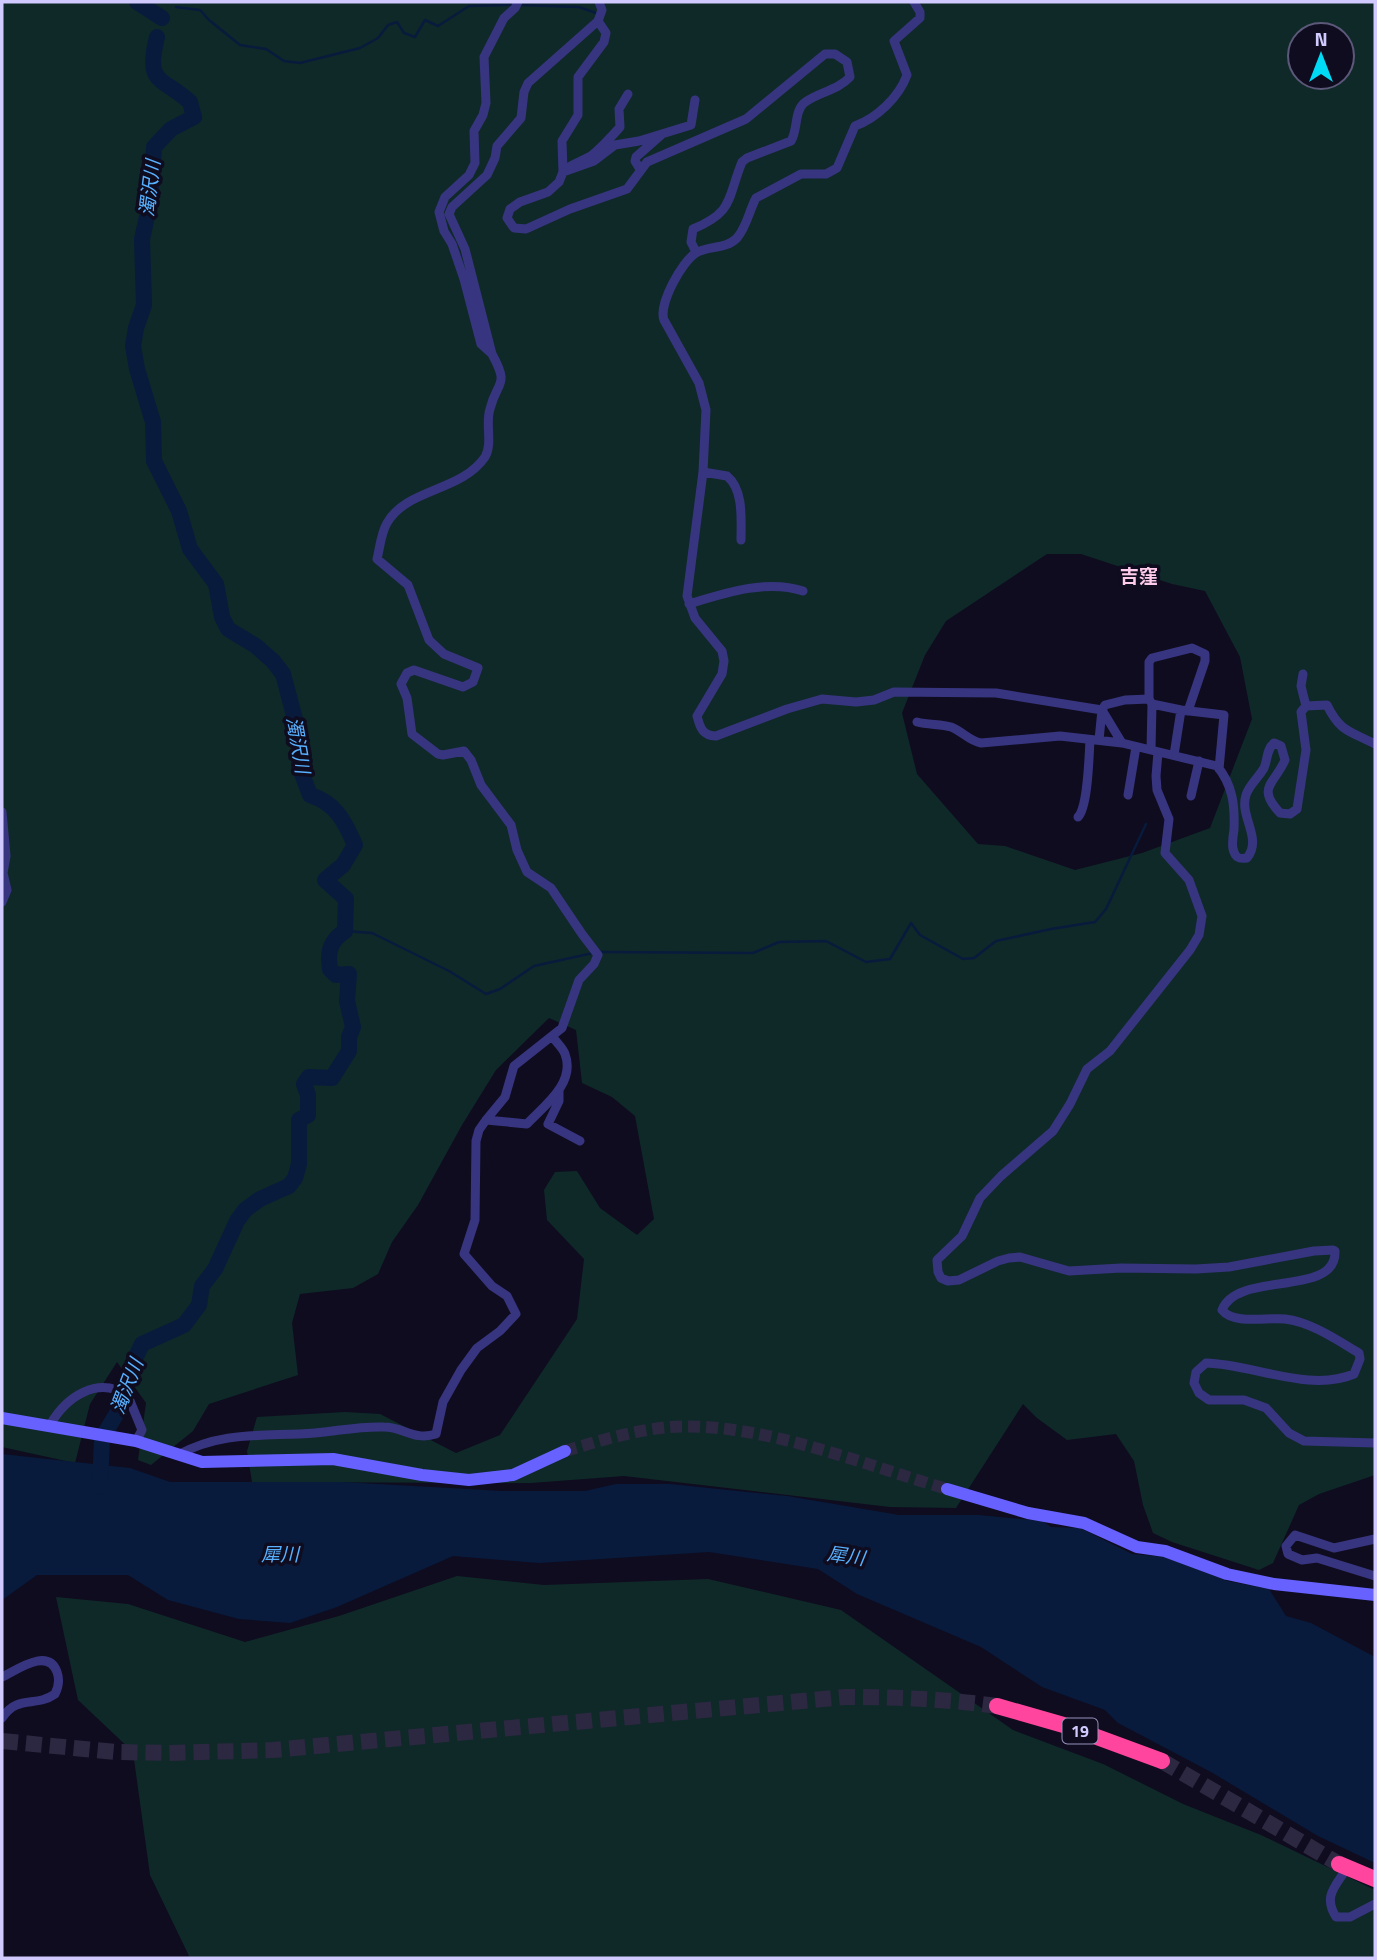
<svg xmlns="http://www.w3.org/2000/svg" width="1377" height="1960" font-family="'Titillium Web','Noto Sans JP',sans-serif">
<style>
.green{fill:#0f2929;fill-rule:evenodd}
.water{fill:#081b3d}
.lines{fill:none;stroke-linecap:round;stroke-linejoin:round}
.stream{stroke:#081b3d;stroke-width:2.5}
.river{stroke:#081b3d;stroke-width:16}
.secondary-tunnel{stroke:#2c2841;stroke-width:12;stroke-dasharray:12 6;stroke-linecap:butt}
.highway-tunnel{stroke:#2c2841;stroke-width:16;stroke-dasharray:16 8;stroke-linecap:butt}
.street{stroke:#383580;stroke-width:9}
.secondary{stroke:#6661ff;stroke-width:12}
.highway{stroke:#ff459d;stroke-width:16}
.labels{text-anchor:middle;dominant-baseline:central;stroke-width:7;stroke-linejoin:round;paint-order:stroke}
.shield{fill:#0f0c1f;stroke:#9691bc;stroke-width:2}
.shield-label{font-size:16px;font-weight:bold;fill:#d0caff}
.water-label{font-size:19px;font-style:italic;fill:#58b1ff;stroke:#0f0c1f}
.neighbourhood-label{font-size:19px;font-weight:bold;fill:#ffccec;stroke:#0f0c1f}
</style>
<rect width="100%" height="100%" fill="#0f0c1f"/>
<path class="green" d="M2,2H1375V1475L1319,1494L1299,1505L1273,1563L1259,1570L1172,1542L1153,1533L1143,1505L1134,1461L1116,1434L1067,1440L1037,1418L1023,1404L956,1508L890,1507L624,1476L531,1483L252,1482L247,1451L257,1417L345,1412L380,1414L456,1453L500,1435L577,1319L584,1259L547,1220L544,1190L555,1172L577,1171L600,1208L637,1235L654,1219L635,1116L612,1097L582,1083L576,1030L549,1018L496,1070L462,1125L418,1205L392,1242L378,1274L353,1288L300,1294L292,1323L298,1375L209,1404L193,1431L151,1465L138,1460L146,1403L117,1362L90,1404L75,1463L2,1447ZM1300,35H1342V77H1300ZM1047,554H1081L1172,584L1205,591L1240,657L1252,719L1210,828L1142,853L1075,870L1005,846L978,844L917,774L902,713L925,655L946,621Z
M457,1576L544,1585L708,1579L841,1610L1013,1730L1103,1764L1183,1804L1261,1835L1375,1890V1958H190L150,1875L133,1752L78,1700L56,1597L128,1604L245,1642L339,1616Z"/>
<path class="water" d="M2,1454L130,1468L170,1482H342L502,1491H585L616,1484H670L787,1496L899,1515H978L1042,1521L1051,1527L1080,1528L1132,1554L1167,1557L1227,1581L1269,1589L1286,1616L1311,1623L1375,1657V1863L1318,1836L1211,1772L1118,1723L1105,1710L1042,1687L981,1647L857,1594L818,1569L709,1552L539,1563L453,1556L337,1607L290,1623L239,1619L168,1600L128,1575H37L2,1600Z"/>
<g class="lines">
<path class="stream" d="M520,5L579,7L596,13
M176,7L200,10L209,20L240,45L266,49L284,61L300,63L360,48L378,38L388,25L397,22L404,33L415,37L425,20L438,26L469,6L513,5
M345,931L372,933L449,971L486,994L500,989L534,966L593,953
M600,952L753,953L779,942L826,941L866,962L890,959L911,923L920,935L963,959L974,958L996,941L1051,929L1095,922L1106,909L1146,824"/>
<path class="river" d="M137,2L162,18
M100,1487L102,1438L120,1408L133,1363L142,1344L184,1325L199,1305L202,1286L215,1269L237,1221L245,1210L260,1199L289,1186L295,1178L299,1164V1120L308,1115V1095L304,1084L309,1077L332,1078L349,1051V1037L353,1027L347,1001L349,974L336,975L330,969C327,952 330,941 345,931L346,899L325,880L343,865L355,845C345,822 336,803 310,795L299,766L300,738L283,674L273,661L256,646L228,629L222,617L216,584L190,549L179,511L154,461L153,422L137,369L133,346L136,328L144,305L142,239L150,203L154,147L171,129L194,117L190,102C161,76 145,85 157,37"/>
<path class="secondary-tunnel" d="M565,1451C599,1441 634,1430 670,1427C759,1421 862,1464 947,1489"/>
<path class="highway-tunnel" d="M2,1741L116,1752L169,1753L273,1750L845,1697C896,1697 946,1699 997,1706
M1162,1761L1339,1864"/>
<path class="street" d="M914,2L920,12V18L894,41L907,75C899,97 877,118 855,126L837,168L826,174H801L756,198C749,211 747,226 737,238C725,250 709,245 696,253C682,261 658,305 664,320L699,383L706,410L703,472L687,596L695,618L722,651L724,661L722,674L697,716C700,728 703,736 716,736L787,709L822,699L856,702L874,700L894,692L996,693L1102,710L1122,743L1217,766C1233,785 1235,806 1234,830C1233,836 1231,846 1234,852C1236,859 1241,859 1247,858C1263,838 1239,817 1246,795C1249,785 1259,777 1264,768C1268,759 1266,750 1274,743L1281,746L1285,760C1274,785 1256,787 1280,813L1290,814L1297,809L1306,750L1301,712L1306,706L1327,705C1340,732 1350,731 1375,744
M598,21L606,33L604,42L578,77V115L562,141L563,172L559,182L548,192L520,202L510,209L507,218L514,228L526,229L570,209L627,189L647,162L746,119L825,54H835L847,62L850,77C837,91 818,92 804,103C794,112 798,130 791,141L747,158L742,162C727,199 734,212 693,229L691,242L696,252
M568,168C575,163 582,161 589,157C595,154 615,133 620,127L619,109L628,94
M640,169L635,161L636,157L661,135
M563,172L594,161L615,145L639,141L691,125L695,100
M492,354L481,344L464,279L452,244L444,231L439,212L445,197L469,175L475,163L474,131L483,115L486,103L484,57L504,18L515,8L518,2
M703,472L727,476C744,490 741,520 741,540
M689,604C725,593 767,579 803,591
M1303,674L1301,686L1306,706
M1149,699V662L1152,658L1192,648L1205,654V661L1188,711
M1152,704L1181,710L1224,715L1219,769
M917,722C928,725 941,724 951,727C962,731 969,741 981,743L1060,736L1122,743
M1099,740L1102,710L1105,705L1125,700L1149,699L1152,704L1151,750
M1158,752L1156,776L1157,790L1169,819L1165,853L1189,880L1202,916L1199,935L1190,950L1110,1051L1087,1069L1070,1104L1053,1131L1001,1176L980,1198L962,1236L937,1260L938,1272L941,1278L948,1281L959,1280L998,1261L1009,1258L1020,1257L1069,1271L1121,1268L1196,1269L1229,1267L1314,1251L1333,1250L1335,1251C1337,1298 1237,1270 1222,1310C1234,1325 1267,1317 1285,1319C1311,1322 1337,1340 1359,1353L1360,1359L1354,1374C1309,1393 1253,1364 1206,1363L1196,1372L1194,1383L1199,1393L1209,1400H1244L1266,1408L1289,1433L1304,1441L1375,1443
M1174,755L1181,710
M1128,795L1136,747
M1191,796L1199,761
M2,812L6,856L3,873L7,890L2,902
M1078,817C1088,807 1089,756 1090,740
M559,1090V1101L548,1124L580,1141
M486,1120L527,1124C544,1106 576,1083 565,1054C563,1048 556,1042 552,1036
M50,1425C66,1397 98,1375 128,1396L142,1430L136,1441
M178,1455C223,1430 266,1437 315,1433C338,1431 360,1426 384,1427C404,1427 414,1441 436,1434L443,1402L461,1370L477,1348L500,1331L516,1314L507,1296L492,1286L464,1254L475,1220L476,1141L479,1130L486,1120L505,1097L514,1066L562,1028L579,980L594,964L598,955L582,934L551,888L527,872L517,850L511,825L481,785L471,760L464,751L443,755L438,754L412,734L407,698L401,684L407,673L414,670L463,687L473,682L478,668L444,654L429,640L408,585L377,559C380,547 381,533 387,523C407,488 461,492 485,457C493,444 485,423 490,409C497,380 510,387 492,354L465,249L449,214L452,207L487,175L495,158L497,146L521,118L524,92L528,83L598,21L602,10L599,2
M1375,1539L1334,1548L1295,1535L1286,1546L1288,1554L1302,1560L1317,1558L1375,1576
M2,1677C17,1670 48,1647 57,1672C60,1680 58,1688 55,1694C35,1708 18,1694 2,1718
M1347,1868C1335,1887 1323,1896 1336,1917H1350L1375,1904"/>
<path class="secondary" d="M2,1418L136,1441L202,1462L333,1459L422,1475L469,1480L513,1475L565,1451
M947,1489L1028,1513L1084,1523L1137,1547L1165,1551L1227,1574L1274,1584L1375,1595"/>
<path class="highway" d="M997,1706L1067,1726L1162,1761
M1339,1864L1375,1879"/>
</g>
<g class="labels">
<rect class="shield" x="1062.5" y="1718.5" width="35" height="25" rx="5"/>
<g class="shield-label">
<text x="1080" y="1731">19</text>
</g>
<g class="water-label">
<text transform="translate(149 188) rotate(-83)">濁沢川</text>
<text transform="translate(299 745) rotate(80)">濁沢川</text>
<text transform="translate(126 1386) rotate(-69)">濁沢川</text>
<text x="280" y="1553">犀川</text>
<text transform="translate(846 1555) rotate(8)">犀川</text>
</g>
<g class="neighbourhood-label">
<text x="1139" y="575">吉窪</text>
</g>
</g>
<rect width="1377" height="1960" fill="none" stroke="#d0caff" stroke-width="7"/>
<g transform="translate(1321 56)"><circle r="33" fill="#0f0c1f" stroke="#5c5879" stroke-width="2"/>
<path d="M0-5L12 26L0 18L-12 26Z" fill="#00dbf5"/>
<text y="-10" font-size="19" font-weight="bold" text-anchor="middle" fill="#d0caff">N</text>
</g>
</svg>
